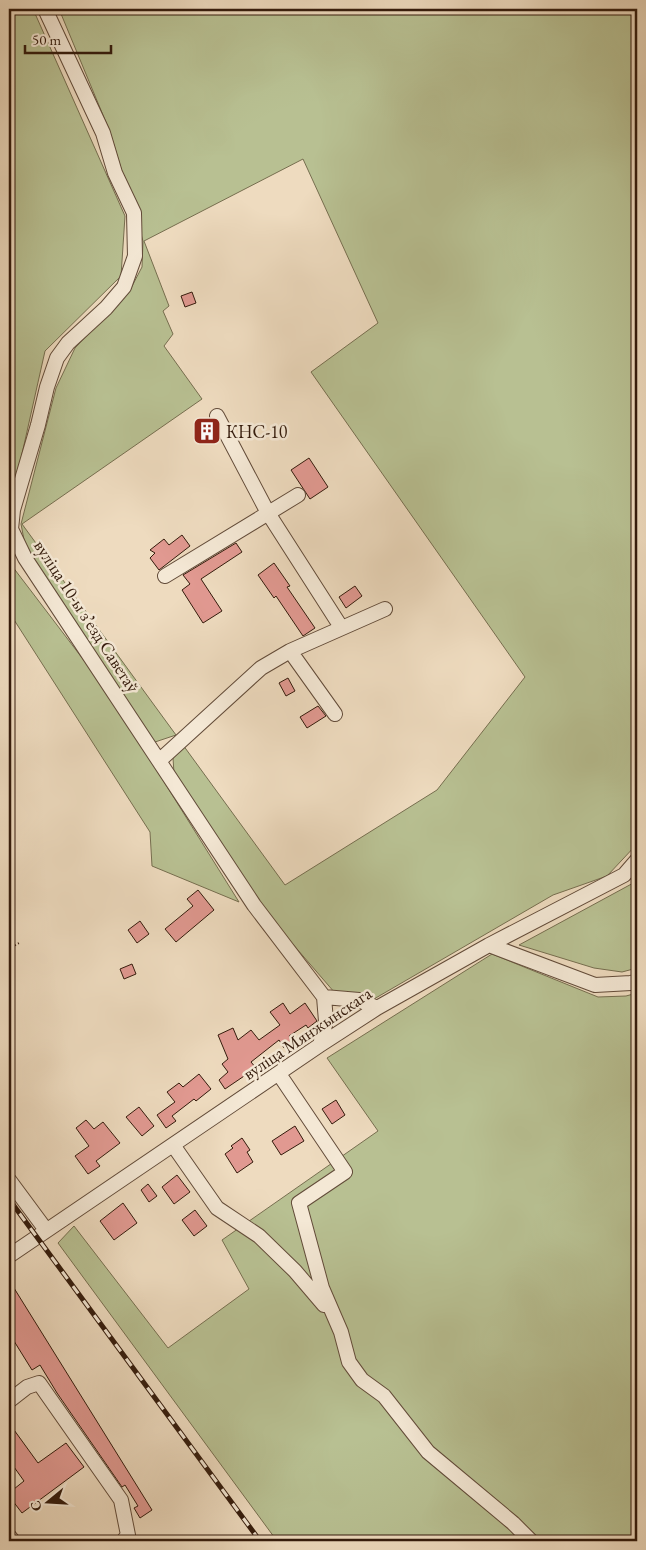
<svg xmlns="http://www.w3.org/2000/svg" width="646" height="1550" font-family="'EB Garamond',serif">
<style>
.green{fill:#b8c092;stroke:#766e4f}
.building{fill:#e19991;stroke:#341b0c}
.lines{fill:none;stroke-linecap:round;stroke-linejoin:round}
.minor-casing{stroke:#624b39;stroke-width:16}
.path{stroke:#341b0c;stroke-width:2;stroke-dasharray:1 2.5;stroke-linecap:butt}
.minor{stroke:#f4e8d5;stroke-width:14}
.rail-casing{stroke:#341b0c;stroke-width:5}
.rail{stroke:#f4e8d5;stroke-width:3;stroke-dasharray:9;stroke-linecap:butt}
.labels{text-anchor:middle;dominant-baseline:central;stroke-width:5;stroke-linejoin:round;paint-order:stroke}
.poi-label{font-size:18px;fill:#341b0c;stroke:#f4e8d5;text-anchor:start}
.street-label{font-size:18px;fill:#341b0c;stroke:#f4e8d5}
</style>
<rect width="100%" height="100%" fill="#eedbbf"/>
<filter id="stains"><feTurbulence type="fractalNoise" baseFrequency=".004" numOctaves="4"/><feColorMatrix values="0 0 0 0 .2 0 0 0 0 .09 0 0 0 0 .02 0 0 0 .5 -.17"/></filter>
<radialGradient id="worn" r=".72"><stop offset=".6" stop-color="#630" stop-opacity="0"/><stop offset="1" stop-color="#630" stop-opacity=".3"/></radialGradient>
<path class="green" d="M9,9H33L125,216L121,276L45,351L9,512Z
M59,9H637V844L607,876L553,895L374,999L335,993L259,905L174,773L173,758L183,745L285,885L437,790L525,677L311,372L378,323L303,159L144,241L169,306L163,311L173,334L164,346L202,399L22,524L176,735L152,743L25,545L21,524L56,388L75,348L130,290L142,267L143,241L110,132Z
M9,562L108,692L239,902L152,866L150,832L9,612Z
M637,881V968L622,972L594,968L519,945Z
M492,954L598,997L626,996L637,993V1541H277L58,1243L74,1226L168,1348L249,1289L222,1240L378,1131L327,1058Z"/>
<path class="building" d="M192,292L196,303L185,307L181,296Z
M309,458L328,487L310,499L291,470Z
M182,535L190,546L159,570L150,558L155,553L150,550L164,539L169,545Z
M236,543L242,552L201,579L222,611L203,623L182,590L190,584L183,575Z
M274,563L290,586L287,587L315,628L303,636L276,596L274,598L258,575Z
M355,586L362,596L346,608L339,597Z
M288,678L295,691L286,696L279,683Z
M318,706L326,716L307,728L300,717Z
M198,890L214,910L176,942L165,929L193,906L187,899Z
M140,921L149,934L137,943L128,930Z
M132,964L136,974L124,979L120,969Z
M283,1003L290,1014L305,1003L317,1021L308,1028L306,1025L289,1036L293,1041L284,1048L279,1040L251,1062L256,1068L225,1089L219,1080L228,1072L222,1064L228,1059L218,1035L233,1028L238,1040L251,1030L259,1040L280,1025L270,1012Z
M199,1074L211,1089L196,1101L194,1099L172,1116L176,1121L166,1128L157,1115L175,1102L167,1092L179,1083L183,1087Z
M336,1100L345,1115L332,1124L322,1109Z
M139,1107L154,1126L142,1136L126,1117Z
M86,1120L94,1129L103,1122L120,1143L96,1161L100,1166L88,1174L75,1156L89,1146L76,1128Z
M295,1126L304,1141L281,1155L272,1141Z
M242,1138L250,1150L247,1152L253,1162L237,1173L225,1154L233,1148L231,1146Z
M177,1175L190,1192L174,1204L162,1187Z
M148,1184L157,1196L149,1202L141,1190Z
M123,1203L137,1223L114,1240L100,1221Z
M195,1210L207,1226L194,1236L182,1220Z
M9,1280L152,1510L140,1518L134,1508L138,1506L125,1485L122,1487L57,1393L40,1365L32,1370L9,1333Z
M9,1423L38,1463L66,1443L84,1467L22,1513L9,1496V1493L24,1481L9,1460Z"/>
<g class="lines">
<defs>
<path id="minor" d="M45,9L103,133L115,173L134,213L135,256L124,287L106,308L68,343L57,358L47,387L38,425L13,510L11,529L25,558L254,905L324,997L326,1021L320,1045
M217,416L268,513L341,627
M165,576L298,495
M290,651L335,714
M159,761L261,668L290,651L385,609
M489,945L595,985L631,983L637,981
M324,997L359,1000L377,1008
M279,1074L345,1172L299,1203L322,1288L341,1332L349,1362L362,1380L384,1396L428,1452L513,1523L531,1541
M173,1145L217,1208L259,1236L295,1271L324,1305
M9,1180L46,1230
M9,1256L320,1045L377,1008L489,945L624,875L637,860
M9,1401L27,1387L39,1383L121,1500L128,1535L123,1541
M9,1536L13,1541"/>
</defs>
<use href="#minor" class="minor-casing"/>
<path class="path" d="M9,949L19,943"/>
<use href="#minor" class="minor"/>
<defs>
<path id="rail" d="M9,1199L260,1541"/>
</defs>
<use href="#rail" class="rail-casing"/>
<use href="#rail" class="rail"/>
</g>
<defs>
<symbol id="building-square" viewBox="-11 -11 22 22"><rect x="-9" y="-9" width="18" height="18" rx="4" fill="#8f2418" stroke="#f4e8d5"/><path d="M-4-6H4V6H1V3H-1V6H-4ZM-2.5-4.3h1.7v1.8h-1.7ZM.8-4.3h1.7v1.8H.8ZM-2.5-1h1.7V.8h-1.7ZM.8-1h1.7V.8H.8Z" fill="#fff"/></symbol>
</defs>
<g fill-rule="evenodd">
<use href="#building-square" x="191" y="415" width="32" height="32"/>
</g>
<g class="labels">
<g class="poi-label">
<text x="226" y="431">КНС-10</text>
</g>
<g class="street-label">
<text transform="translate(87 616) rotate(57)">вуліца 10-ы зʼезд Саветаў</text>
<text transform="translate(307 1033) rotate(-34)">вуліца Мянжынскага</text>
</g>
</g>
<rect width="646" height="1550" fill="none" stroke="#eedbbf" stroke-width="30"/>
<rect x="10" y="10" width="626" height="1530" fill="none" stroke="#341b0c" stroke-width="2.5"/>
<rect x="15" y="15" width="616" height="1520" fill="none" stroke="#341b0c"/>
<g transform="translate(48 1502) rotate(252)" stroke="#f4e8d5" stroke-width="4" paint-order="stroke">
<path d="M0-4L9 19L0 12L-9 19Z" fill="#341b0c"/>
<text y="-8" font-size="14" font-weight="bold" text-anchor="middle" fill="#341b0c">С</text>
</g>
<path d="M25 45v8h86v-8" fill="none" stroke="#341b0c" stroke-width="2.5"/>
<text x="32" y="45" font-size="15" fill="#341b0c" stroke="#f4e8d5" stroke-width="4" paint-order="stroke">50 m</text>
<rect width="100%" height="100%" filter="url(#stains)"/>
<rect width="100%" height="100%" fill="url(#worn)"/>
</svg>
